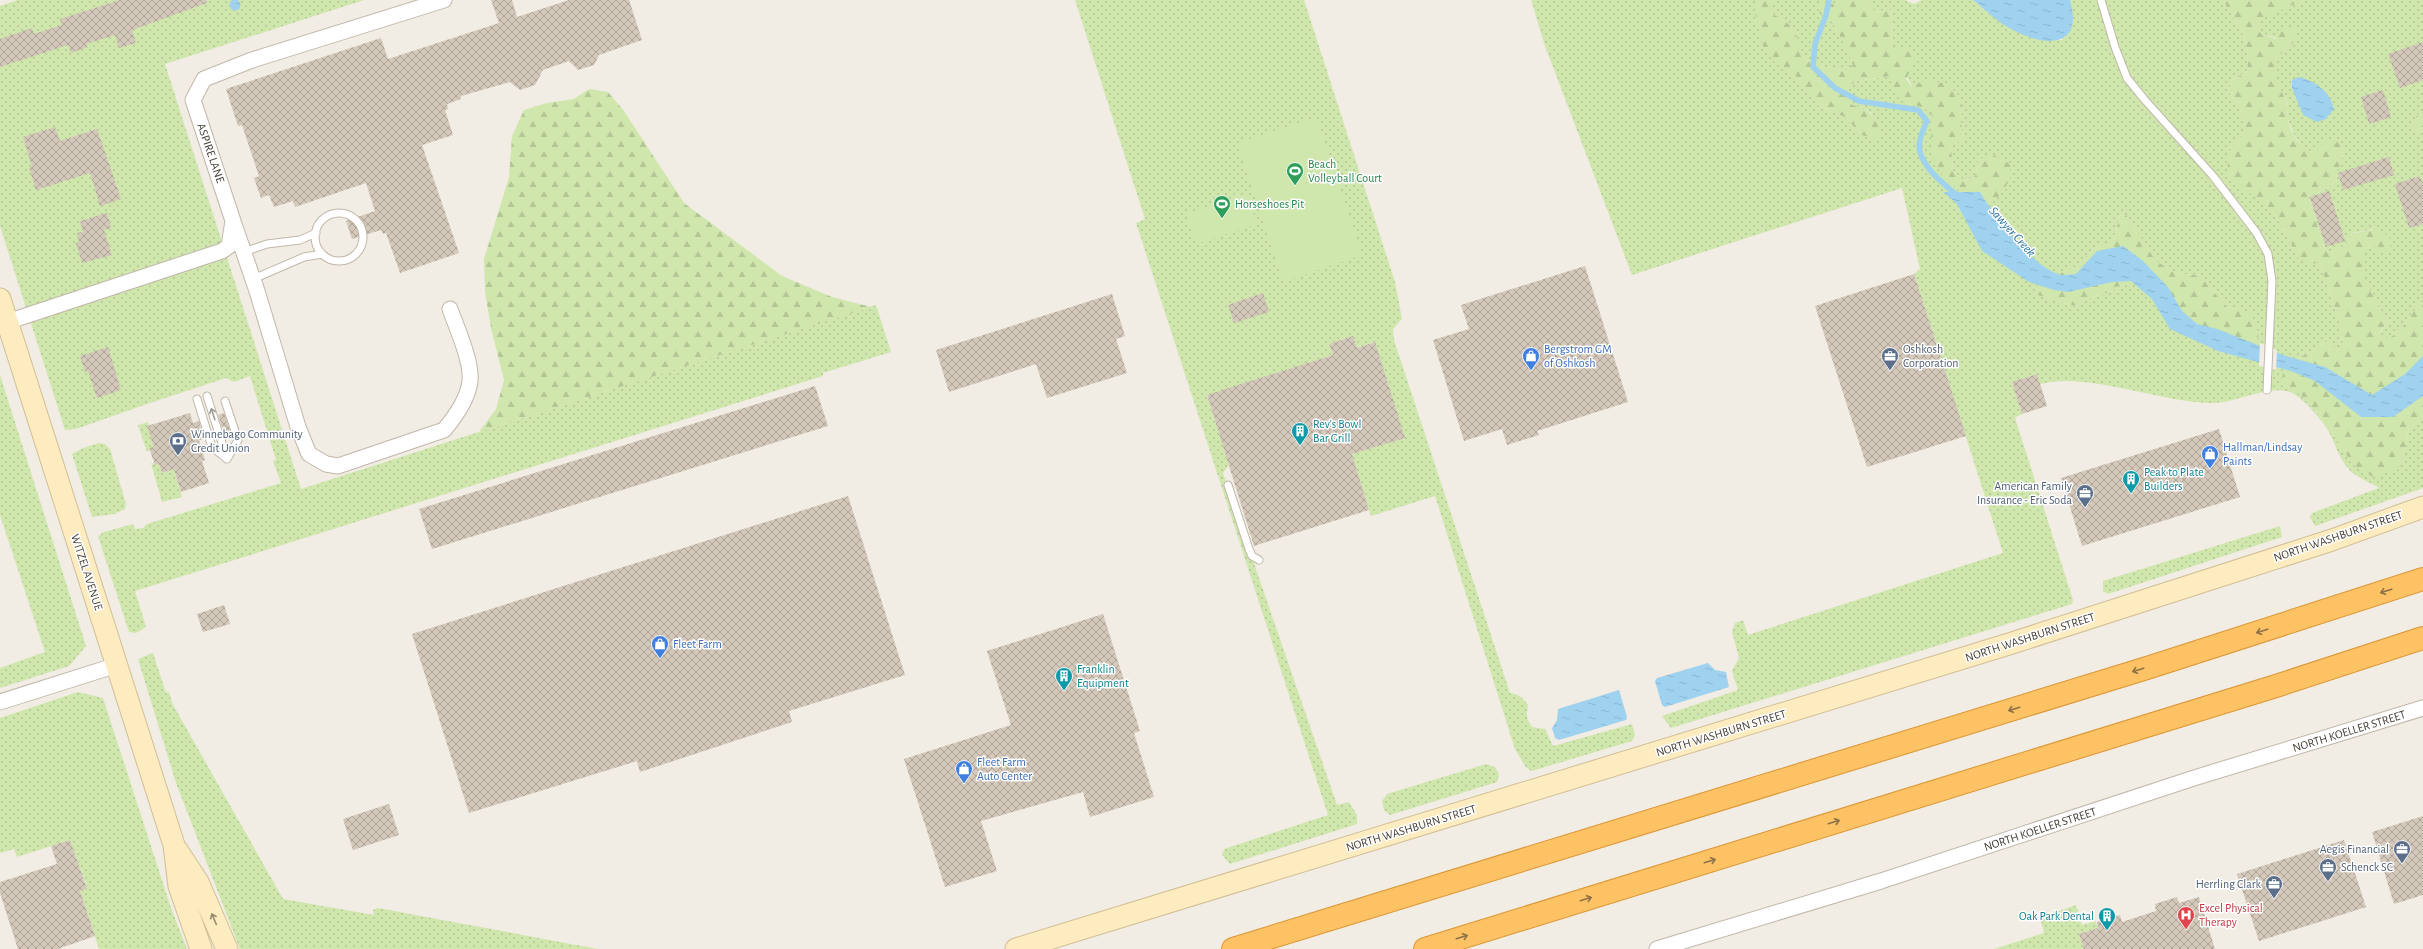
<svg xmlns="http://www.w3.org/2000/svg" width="2423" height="949" font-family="'Alegreya Sans',sans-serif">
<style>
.green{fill:url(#green-dots);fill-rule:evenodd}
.forest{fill:url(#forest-firs)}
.pitch{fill:#cfe6ac}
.water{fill:url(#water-ripples)}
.pier{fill:#f2ede4}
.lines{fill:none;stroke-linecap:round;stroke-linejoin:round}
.stream{stroke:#9fd2ef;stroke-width:5.5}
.building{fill:url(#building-cross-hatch)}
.lane-casing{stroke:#c0b7a9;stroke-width:9}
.street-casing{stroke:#c0b7a9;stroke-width:17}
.secondary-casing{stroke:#d2be94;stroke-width:23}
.highway-casing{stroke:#db9534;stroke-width:24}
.lane{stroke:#fff;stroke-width:7}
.street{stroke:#fff;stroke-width:15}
.secondary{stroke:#feecc1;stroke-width:21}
.highway{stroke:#fcc264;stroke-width:22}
.oneway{stroke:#a19e9a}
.oneway2{stroke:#8d7247}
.oneway3{stroke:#978c73}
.labels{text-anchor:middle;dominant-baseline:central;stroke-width:3;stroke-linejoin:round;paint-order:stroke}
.street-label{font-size:12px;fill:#433d34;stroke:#fff}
.leisure-label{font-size:12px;fill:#27864d;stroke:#fff;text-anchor:start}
.shop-label{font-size:12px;fill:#366cbe;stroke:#fff;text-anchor:start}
.service-label{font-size:12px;fill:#4e5e75;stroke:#fff;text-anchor:start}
.culture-label{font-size:12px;fill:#0d838f;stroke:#fff;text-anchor:start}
.health-label{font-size:12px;fill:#be3a42;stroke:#fff;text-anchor:start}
.water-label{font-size:13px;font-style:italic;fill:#2e79a5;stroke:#fff}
</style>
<defs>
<pattern id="green-dots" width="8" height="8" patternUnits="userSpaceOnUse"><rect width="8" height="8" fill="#cfe6ac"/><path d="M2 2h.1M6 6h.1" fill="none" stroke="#b3c695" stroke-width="1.8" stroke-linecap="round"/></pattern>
<pattern id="forest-firs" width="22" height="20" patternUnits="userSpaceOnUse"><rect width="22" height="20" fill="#cfe6ac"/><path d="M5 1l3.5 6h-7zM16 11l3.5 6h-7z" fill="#b3c695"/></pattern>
<pattern id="water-ripples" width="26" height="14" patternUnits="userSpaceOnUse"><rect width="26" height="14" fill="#9fd2ef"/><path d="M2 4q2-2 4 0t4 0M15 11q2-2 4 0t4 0" fill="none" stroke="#8ab5ce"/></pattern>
<pattern id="building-cross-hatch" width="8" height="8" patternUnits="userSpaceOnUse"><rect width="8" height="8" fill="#d3c8b9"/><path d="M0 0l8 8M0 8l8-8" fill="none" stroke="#ada497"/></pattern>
</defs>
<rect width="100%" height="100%" fill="#f2ede4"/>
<path class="green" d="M18,0H364L165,64L301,489L876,305L891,352L823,373V376L135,591L146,627L136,633L129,632L98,536L104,532L133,524L135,529L143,528L147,524L281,483L273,461L276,460L250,376L234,382L226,378L147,404L76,429L65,430L0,226V6Z
M1075,0H1304L1395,282L1402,319L1393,329L1394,340L1510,693C1519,694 1523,698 1528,705C1526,714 1526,719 1532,727L1545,729L1553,746L1632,724L1635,735L1632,741L1535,770L1531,771L1525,766L1515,749L1435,496L1371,516L1352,454L1404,438L1374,342L1357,348L1353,336L1329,344L1333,355L1207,396L1229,465L1223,473L1337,805L1349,802L1357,815V824L1230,864L1222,855L1224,849L1328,815L1136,223L1145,219Z
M1531,0H1756L1763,47L1777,64L1797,77L1803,89L1820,107L1845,117L1862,135L1881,136C1875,116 1875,110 1852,105L1847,87L1856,81L1890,76L1905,103L1925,108L1933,117L1932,153L1983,207L1979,160L1975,176L1965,181L1953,172L1951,147L1963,138L1961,122L1962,101L1913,88L1891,47L1893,20L1889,6L1879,13L1870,8L1872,0H1905L1914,4L1922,0H1973C2003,24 2021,40 2062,40L2071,4L2070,0H2224C2228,13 2235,16 2240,27C2247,42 2249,55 2247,71L2234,79L2228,90L2240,109L2246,129L2229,152L2253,194L2267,205L2281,224L2298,258L2319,262L2338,316L2343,342L2338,348L2326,342L2284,367L2282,385L2300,394L2329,427L2352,464L2400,469L2409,427L2423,419V488L2315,526L2310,517L2312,513L2379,488C2369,481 2354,477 2347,467C2338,456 2335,443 2329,432C2322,420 2307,403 2296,395C2276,381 2237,403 2214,403C2160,403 2088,371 2040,384L2037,375L2012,382L2022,414L2015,418L2073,600L2072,604L1671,728L1662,716L1738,690L1732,671L1739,658L1732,632L1735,623L1743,620L1748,635L2003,553L1914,274L1920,269L1902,188L1632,275L1545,46ZM2126,215L2156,261L2177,273L2200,276L2227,307L2250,312L2161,303L2141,283L2117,286L2113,291L2092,297L2075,306L2034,294C2042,273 2058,277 2073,268C2084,262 2086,255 2094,249C2097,246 2107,245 2112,244L2120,216Z
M1771,0H1838L1837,4L1818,12L1836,27L1854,65L1844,71C1833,66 1817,68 1809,62C1797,54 1799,35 1791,26C1786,21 1777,17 1771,12Z
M2303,0H2423V113L2416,116L2413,130L2423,132V302H2420L2400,331L2388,340L2380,334L2389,318L2380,311L2373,294L2365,284V249L2372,244L2374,229L2352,233C2347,245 2341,249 2330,252L2324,247L2308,196L2324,190L2336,182L2339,162L2344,155L2315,153L2305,149L2294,135L2288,120V104L2275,79V59L2293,43L2260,33L2257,20Z
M0,375L86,646L69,666L0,688V668L45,652L0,515Z
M148,422L154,447L147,452L138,425Z
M99,443L105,444L110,449L126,504L125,509L114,514L92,517L72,454L83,448Z
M151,463H154L155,465L159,464L162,473L174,469L182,497L162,502Z
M2280,526L2282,537L2108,594L2103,591V581Z
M153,653L166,693L169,692L172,703L283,899L374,915L373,910L378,908L598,949H240L176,783L138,659Z
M78,692L103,698L171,908L187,949H99L80,891L87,888L70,840L17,857L14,849L0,853V718Z
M1486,764L1495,767L1499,774L1497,782L1390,815L1384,810L1382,801L1387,794Z
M2076,905L2082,925L2096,921L2098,928L2079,934L2084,949H1994L2044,933L2040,918Z"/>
<path class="forest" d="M1756,0H1771V12C1777,17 1786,21 1791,26C1800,35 1797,54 1809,62C1817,68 1832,66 1844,71L1853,65L1836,27L1818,12L1821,4H1837L1838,0H1872L1870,8L1879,13L1889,6L1893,20L1891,47L1907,49L1916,60L1906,79L1912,87L1924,80L1949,84L1962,101L1961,122L1963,138L1951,147L1953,172L1965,181L1975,176L1979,160L1990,153L2010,164V180L1995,201L1983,207C1963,194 1938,179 1932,154C1930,143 1932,128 1933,117L1925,108L1905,103L1895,95L1890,76L1856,81L1847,87L1852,105L1864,108L1878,120L1881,136L1875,139L1862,135L1845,117L1820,107L1803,89L1797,77L1776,64L1763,47L1755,12Z
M2224,0H2303L2258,21L2260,33L2276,39L2283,29L2299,27L2293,43L2275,59C2275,82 2278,83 2287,103C2289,107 2287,113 2288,118C2289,133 2301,148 2315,153L2326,141L2337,142L2344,148C2344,159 2337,168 2336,182L2324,190L2308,196L2324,247L2330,252C2341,249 2347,245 2352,233C2369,232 2376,224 2390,238V250L2378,251L2372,244L2365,249V284L2373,294L2380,311L2389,318L2380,333L2388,339L2400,331L2420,302H2423V419L2409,427L2400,469L2373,477L2352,464L2329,427L2300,394L2281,385L2284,367L2326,342L2338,348L2343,342L2338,316L2319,262L2310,265L2298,258L2281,224L2267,205L2237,185L2227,172L2229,152L2246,129L2240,109L2228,90L2234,79L2247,71C2249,55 2247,42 2240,27C2235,16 2228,13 2224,0Z
M589,89L608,92L624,111L684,203L782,276L832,297L871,307L479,432L496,409L504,380L491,328L485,292L484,259L509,177L512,136L524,110L547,103L574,99Z
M2423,113V132L2413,130L2416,116Z
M2126,215L2156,261L2177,273L2200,276L2227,307L2250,312C2255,323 2262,332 2256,343L2251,344L2196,326L2141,284L2117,286L2113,291L2092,297L2075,306L2034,294C2042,272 2058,277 2073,268C2084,262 2086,255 2094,249C2097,246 2107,245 2112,244L2120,216Z"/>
<path class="pitch" d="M1316,117L1362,255L1283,282L1237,143Z
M1247,194L1257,224L1196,244L1186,214Z"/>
<path class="water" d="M229.5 5a5.5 5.5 0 1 1 11 0a5.5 5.5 0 1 1-11 0Z
M1973,0H2070C2084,49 2045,47 2013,30C1998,23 1986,10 1973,0Z
M2299,77C2316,82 2330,91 2334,109L2326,119L2317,122L2303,115L2292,88V80Z
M1943,192H1980C1993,214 2033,267 2058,274C2063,276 2071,274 2076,274L2097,251L2123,246L2143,261L2168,287L2182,311L2197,324L2217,329L2286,356L2325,367L2372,395L2405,374L2423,356V396L2393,417H2361L2315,381L2291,371L2218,351L2170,329L2152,299L2131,281L2112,282L2068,292L2054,290L2029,282L1982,251L1957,204Z
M1708,663L1715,670L1726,672L1729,687L1665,707L1662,705L1655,681L1657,678Z
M1619,690L1627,717L1626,720L1559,740L1555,738L1552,728L1557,720L1558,709Z"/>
<path class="pier" d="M2260,343L2277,350L2276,370L2259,366Z"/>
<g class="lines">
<path class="stream" d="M1829,0L1826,15L1815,44L1813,67L1835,88L1859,101L1918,110L1927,121C1923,130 1917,143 1920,152C1925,170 1945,185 1959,197"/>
</g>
<path class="building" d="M120,0H206L207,3L132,30L136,43L119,48L115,35L86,44L88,47L71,53L68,45L0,67V39L32,28L34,34L62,25L60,19Z
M491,0H512L517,17L569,0H629L642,40L599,55L594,65L578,70L569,61L543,70L535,85L520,90L510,82L461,96V99L447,104L448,109L445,110L453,135L422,145L459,253L400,273L386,233L383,234L381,230L352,239L346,221L375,211L366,183L295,207L293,201L274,207L269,195L261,198L254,178L259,176L242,125L238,126L226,89L381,38L388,59L499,23Z
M2423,42V80L2400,88L2388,54Z
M2383,90L2391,117L2369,124L2361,97Z
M55,127L60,141L97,129L121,199L100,206L90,173L36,190L29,168L32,167L23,137Z
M2389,157L2394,175L2343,190L2338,173Z
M2420,176L2423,185V224L2409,228L2395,184Z
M2329,191L2345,241L2326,247L2310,197Z
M107,213L111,228L104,230L112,255L82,263L76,243L79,242L77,233L83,232L80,221Z
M1585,266L1628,402L1537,431L1539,435L1507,445L1502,429L1464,441L1433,340L1469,329L1461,305Z
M1914,274L1966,436L1867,467L1815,306Z
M1263,293L1269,312L1234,323L1228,305Z
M1112,294L1125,336L1116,339L1127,373L1047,398L1036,364L949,392L936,350Z
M1353,336L1357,348L1375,342L1405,438L1352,454L1369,510L1254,546L1207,395L1333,355L1329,344Z
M108,347L121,390L97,398L88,371L85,372L80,356Z
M2037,374L2047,406L2022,414L2012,382Z
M815,386L828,426L432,549L419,509Z
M190,413L193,423L199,421L204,439L199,440L205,460L202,461L209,483L181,492L174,469L162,473L159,464L155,465L149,448L154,447L147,426Z
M224,413L230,431L224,433L218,415Z
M2219,429L2240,497L2082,546L2061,478Z
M848,496L905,675L789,711L792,722L640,772L637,761L469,813L412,634Z
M224,605L230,624L203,632L197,614Z
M1103,614L1140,731L1134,733L1154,797L1090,817L1083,792L981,821L997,871L945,887L904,759L1011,725L987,651Z
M389,804L399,835L353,850L343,819Z
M2423,816V895L2394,904L2372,832Z
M70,840L87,889L80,891L95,936L58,949H18L0,893V882L57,864L51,846Z
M2344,840L2366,907L2259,941L2237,874Z
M2177,897L2179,903L2199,897L2215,949H2084L2079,934L2098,928L2097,922L2120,915L2122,922L2156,911L2155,904Z"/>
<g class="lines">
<defs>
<path id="lane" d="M2101,0L2115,47L2127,78L2144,99L2213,176L2256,232L2268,254L2272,281L2267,390
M315 237a24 24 0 1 1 48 0a24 24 0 1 1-48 0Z
M244,252L267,244L300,240L316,233
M253,279L304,257L322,254
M207,396L227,459
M197,399L212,447L227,459
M225,401L238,440L227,459
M1228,485L1249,549L1252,556L1259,560"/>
<path id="street" d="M234,224L257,291L298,427L309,454L326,464L338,466L444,430C455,417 468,399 470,381C472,361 457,329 450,309
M7,322L222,251L229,246L233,221L193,100L204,79L252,60L444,0
M0,702L117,665
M1657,949L1881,881L2194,778L2423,708"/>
<path id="secondary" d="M0,299L174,845L179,886L201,949
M177,850L198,882L227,949
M1016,949L2009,644L2332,540L2423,507"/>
<path id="highway" d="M1233,949L2147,668L2423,579
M1425,949L2276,686L2423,638"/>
</defs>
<use href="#lane" class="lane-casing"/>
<use href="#street" class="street-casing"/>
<use href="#secondary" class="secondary-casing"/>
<use href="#highway" class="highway-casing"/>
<use href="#lane" class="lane"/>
<use href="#street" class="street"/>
<use href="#secondary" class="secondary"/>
<use href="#highway" class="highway"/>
</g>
<defs><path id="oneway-shaft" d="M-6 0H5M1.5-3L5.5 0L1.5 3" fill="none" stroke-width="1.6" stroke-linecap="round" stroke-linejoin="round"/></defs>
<use class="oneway" href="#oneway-shaft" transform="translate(213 414) rotate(-108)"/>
<g class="oneway2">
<use href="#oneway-shaft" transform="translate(2386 591) rotate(162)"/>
<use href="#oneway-shaft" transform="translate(2262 631) rotate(162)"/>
<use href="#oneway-shaft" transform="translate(2138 670) rotate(163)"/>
<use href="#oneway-shaft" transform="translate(2014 709) rotate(163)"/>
<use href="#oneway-shaft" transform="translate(1834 822) rotate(-17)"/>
<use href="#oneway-shaft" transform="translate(1710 861) rotate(-17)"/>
<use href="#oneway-shaft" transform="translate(1586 899) rotate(-17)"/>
<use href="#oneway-shaft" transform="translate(1462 937) rotate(-17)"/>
</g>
<use class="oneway3" href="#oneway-shaft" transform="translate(214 919) rotate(-113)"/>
<defs>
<symbol id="stadium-pin" viewBox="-11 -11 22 30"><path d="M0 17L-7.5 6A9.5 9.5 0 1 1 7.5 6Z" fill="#2e9e5b" stroke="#fff"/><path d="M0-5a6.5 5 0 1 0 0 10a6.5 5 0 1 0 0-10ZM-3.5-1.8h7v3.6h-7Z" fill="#fff"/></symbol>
<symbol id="shop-pin" viewBox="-11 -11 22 30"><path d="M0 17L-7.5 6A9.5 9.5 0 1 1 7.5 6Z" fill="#3f7fe0" stroke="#fff"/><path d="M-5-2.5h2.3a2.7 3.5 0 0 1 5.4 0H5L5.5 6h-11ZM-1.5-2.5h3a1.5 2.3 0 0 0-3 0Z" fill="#fff"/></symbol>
<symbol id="office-pin" viewBox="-11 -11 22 30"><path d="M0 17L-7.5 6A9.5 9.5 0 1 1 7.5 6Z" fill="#5c6f8a" stroke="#fff"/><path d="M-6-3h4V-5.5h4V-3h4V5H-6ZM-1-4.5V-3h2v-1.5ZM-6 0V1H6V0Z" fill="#fff"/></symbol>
<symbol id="building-pin" viewBox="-11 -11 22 30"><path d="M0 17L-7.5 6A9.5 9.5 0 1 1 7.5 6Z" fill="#0f9aa8" stroke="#fff"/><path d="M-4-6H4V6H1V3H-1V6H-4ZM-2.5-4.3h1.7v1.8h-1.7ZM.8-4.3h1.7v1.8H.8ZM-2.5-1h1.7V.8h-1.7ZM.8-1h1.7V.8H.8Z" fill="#fff"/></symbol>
<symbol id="bank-pin" viewBox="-11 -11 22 30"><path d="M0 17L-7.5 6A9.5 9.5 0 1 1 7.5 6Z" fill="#5c6f8a" stroke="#fff"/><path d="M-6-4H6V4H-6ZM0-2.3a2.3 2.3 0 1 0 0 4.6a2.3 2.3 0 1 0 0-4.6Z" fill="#fff"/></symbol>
<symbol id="hospital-pin" viewBox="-11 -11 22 30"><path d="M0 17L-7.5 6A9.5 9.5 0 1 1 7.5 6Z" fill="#e0444e" stroke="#fff"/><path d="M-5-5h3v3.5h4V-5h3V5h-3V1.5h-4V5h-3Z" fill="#fff"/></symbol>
</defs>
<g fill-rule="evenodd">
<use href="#stadium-pin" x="1285" y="161" width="20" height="27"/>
<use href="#stadium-pin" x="1212" y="194" width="20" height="27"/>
<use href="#shop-pin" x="1521" y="346" width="20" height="27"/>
<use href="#office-pin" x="1880" y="346" width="20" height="27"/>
<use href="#building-pin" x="1290" y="421" width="20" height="27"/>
<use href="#bank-pin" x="168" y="431" width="20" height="27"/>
<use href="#shop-pin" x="2200" y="444" width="20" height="27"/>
<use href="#building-pin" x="2121" y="469" width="20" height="27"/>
<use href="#office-pin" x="2075" y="483" width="20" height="27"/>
<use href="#shop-pin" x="650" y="634" width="20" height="27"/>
<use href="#building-pin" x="1054" y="666" width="20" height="27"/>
<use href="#shop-pin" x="954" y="759" width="20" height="27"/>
<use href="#office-pin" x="2392" y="839" width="20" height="27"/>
<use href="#office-pin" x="2318" y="857" width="20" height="27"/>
<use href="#office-pin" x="2264" y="874" width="20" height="27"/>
<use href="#hospital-pin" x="2176" y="905" width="20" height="27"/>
<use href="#building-pin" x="2097" y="906" width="20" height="27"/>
</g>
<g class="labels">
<g class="street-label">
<text transform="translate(211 153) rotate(71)">ASPIRE LANE</text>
<text transform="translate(2338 536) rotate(-19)">NORTH WASHBURN STREET</text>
<text transform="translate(87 572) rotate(72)">WITZEL AVENUE</text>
<text transform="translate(2030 637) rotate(-18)">NORTH WASHBURN STREET</text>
<text transform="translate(2349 731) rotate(-17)">NORTH KOELLER STREET</text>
<text transform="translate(1721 733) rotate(-17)">NORTH WASHBURN STREET</text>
<text transform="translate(1411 828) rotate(-17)">NORTH WASHBURN STREET</text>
<text transform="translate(2040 829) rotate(-18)">NORTH KOELLER STREET</text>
</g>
<g class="leisure-label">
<text x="1308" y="164">Beach<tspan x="1308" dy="14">Volleyball Court</tspan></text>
<text x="1235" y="204">Horseshoes Pit</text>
</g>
<g class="shop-label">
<text x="1544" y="349">Bergstrom GM<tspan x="1544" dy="14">of Oshkosh</tspan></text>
<text x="2223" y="447">Hallman/Lindsay<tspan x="2223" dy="14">Paints</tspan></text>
<text x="673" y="644">Fleet Farm</text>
<text x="977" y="762">Fleet Farm<tspan x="977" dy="14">Auto Center</tspan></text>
</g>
<g class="service-label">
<text x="1903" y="349">Oshkosh<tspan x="1903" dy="14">Corporation</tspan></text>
<text x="191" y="434">Winnebago Community<tspan x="191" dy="14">Credit Union</tspan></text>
<text x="2072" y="486" text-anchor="end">American Family<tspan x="2072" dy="14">Insurance - Eric Soda</tspan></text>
<text x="2389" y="849" text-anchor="end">Aegis Financial</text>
<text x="2341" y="867">Schenck SC</text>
<text x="2261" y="884" text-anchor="end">Herrling Clark</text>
</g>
<g class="culture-label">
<text x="1313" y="424">Rev's Bowl<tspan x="1313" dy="14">Bar Grill</tspan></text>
<text x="2144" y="472">Peak to Plate<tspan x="2144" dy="14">Builders</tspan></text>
<text x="1077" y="669">Franklin<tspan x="1077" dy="14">Equipment</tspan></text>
<text x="2094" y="916" text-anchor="end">Oak Park Dental</text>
</g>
<g class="health-label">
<text x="2199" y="908">Excel Physical<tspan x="2199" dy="14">Therapy</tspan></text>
</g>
<g class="water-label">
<text transform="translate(2012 232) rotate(48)">Sawyer Creek</text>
</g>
</g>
</svg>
